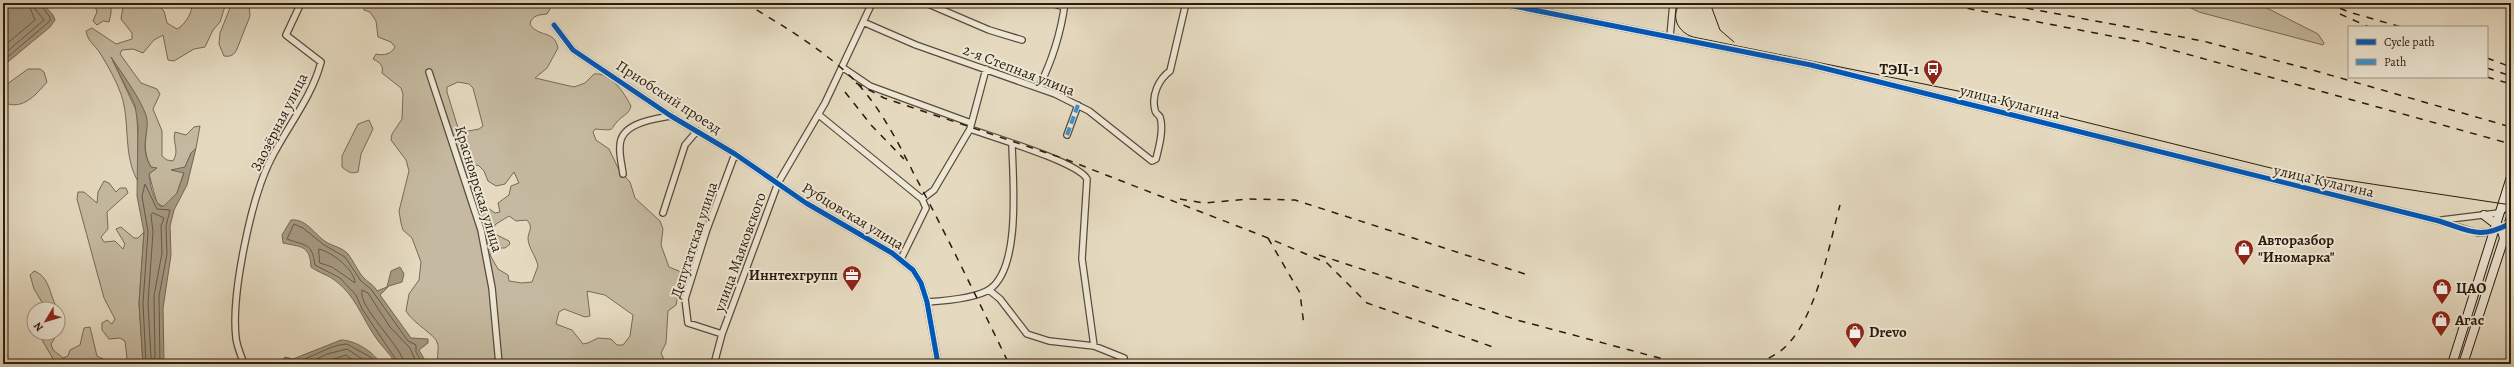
<svg xmlns="http://www.w3.org/2000/svg" width="2514" height="367" font-family="Alegreya,serif">
<style>
.green{fill:#c5baa1;stroke:#776a56;fill-rule:evenodd}
.water{fill:#a59983;stroke:#736753}
.lines{fill:none;stroke-linecap:round;stroke-linejoin:round}
.shore{stroke:#675a48;stroke-width:1}
.minor-casing{stroke:#584b39;stroke-width:8}
.secondary-casing{stroke:#291b0c;stroke-width:10}
.minor{stroke:#eee7d6;stroke-width:5.5}
.secondary{stroke:#eee7d6;stroke-width:8}
.tram{stroke:#291b0c;stroke-width:1}
.rail{stroke:#291b0c;stroke-width:1.5;stroke-dasharray:7 7;stroke-linecap:butt}
.quiet{stroke:#3c94d2;stroke-width:4;stroke-dasharray:8 4;stroke-linecap:butt}
.cycleway-casing{stroke:#eee7d6;stroke-width:8}
.cycleway{stroke:#0057b8;stroke-width:5}
.labels{text-anchor:middle;dominant-baseline:central;stroke-width:4;stroke-linejoin:round;paint-order:stroke}
.poi-label{font-size:15px;font-weight:bold;fill:#291b0c;stroke:#eee7d6;text-anchor:start}
.street-label{font-size:15px;fill:#291b0c;stroke:#eee7d6}
</style>
<rect width="100%" height="100%" fill="#e5dac0"/>
<filter id="stains"><feTurbulence type="fractalNoise" baseFrequency=".005" numOctaves="4"/><feColorMatrix values="0 0 0 0 .2 0 0 0 0 .09 0 0 0 0 .02 0 0 0 .5 -.17"/></filter>
<radialGradient id="worn" r=".72"><stop offset=".6" stop-color="#630" stop-opacity="0"/><stop offset="1" stop-color="#630" stop-opacity=".3"/></radialGradient>
<path class="green" d="M94,3H111V13L109,22L103,21L97,25L93,21L97,12Z
M128,3H156L164,11L167,23L177,29C185,25 193,12 192,3H226L220,22L213,30L205,47L194,49L174,61L168,60L163,35L154,40L143,53L133,49L122,50L120,54L141,83L157,89L160,94L153,109L162,131V156L167,160L173,161C180,150 172,143 175,132L186,135L194,127L200,126L196,148L191,153L185,167L174,170L184,172L177,193L164,207L157,203L149,174L156,168L151,167C141,150 148,136 146,118C144,106 121,71 113,61L137,112L139,183C122,156 131,123 121,94C116,80 108,66 100,53C95,45 88,42 86,31L92,28L116,44L132,39V33L121,19L123,7Z
M232,3H249L250,16L237,49C234,55 231,57 224,56L219,44L220,33Z
M365,3H549L550,9L547,14C539,15 532,15 530,24C538,38 554,29 558,48L547,68L535,78L574,87L585,83L594,74C610,72 624,92 631,106C629,113 626,114 621,118C607,130 619,131 595,129L593,132L596,140L609,149L619,170L630,182L635,198L660,221L663,229L661,245L669,267L679,271L682,276L676,305L668,311L666,343L661,353L666,364H438C436,356 440,349 437,342C435,335 413,323 406,311L409,294L419,280L421,262L412,238L403,230L401,223L399,211L409,171L406,160L391,140L392,134L402,119L403,94L401,88L382,73C384,65 379,62 373,59L376,54C384,56 391,54 395,47L391,42L378,37L376,21L370,12L364,10ZM458,82L469,84L473,88L483,126L479,129L463,132L458,128L447,92V87ZM478,165L484,171L488,181L496,186L505,184L514,172L519,183L511,186L509,195L498,203L500,212L495,213L485,206L482,207C474,196 478,183 470,172L472,167ZM509,216L516,221L527,220C534,228 528,231 528,239C529,249 536,256 538,266L532,282L522,283L509,281L508,275L498,269L490,255L496,248H505L510,244L509,241L495,234L493,228L496,224ZM587,291L605,295L633,315L630,336L623,345H617L611,339L598,338L588,343L583,344L572,330L556,324L559,312L564,309L585,317L590,316Z
M2181,3H2257L2318,34L2324,43L2323,45L2199,12Z
M28,69H40L44,72L47,82C36,95 23,110 5,103L3,87Z
M369,120L373,129L361,154L358,172C351,174 348,172 342,167V156L358,124Z
M104,181L109,183L116,192L120,188H126L128,193L107,212L108,229L101,237L104,242L115,241L123,249L125,244L116,229L121,227L134,238H138L144,232L139,303L143,364H123L127,358L125,341L120,338L109,339L102,330V323L107,320L112,324L115,319L104,298L77,199L78,192H84L97,203L98,192Z
M34,271C51,277 49,297 58,309H46L34,289L30,275Z
M90,327L97,356L113,364H56L38,333H58L51,344L53,350L63,358L68,356L70,350L80,345L84,328Z"/>
<path class="water" d="M3,3H42L53,15L55,20L50,27L3,66Z
M111,57C121,72 140,98 146,115C151,132 138,145 151,167L157,168L149,174C150,184 153,199 160,206H164L177,193L184,173L171,170L185,167L191,153L196,148L187,185L174,210L170,226L171,255L163,308L164,364H143L139,303L144,232L137,196L138,126L135,105Z
M291,220C306,218 315,235 326,242C333,246 343,248 348,254C353,260 359,274 365,279C369,283 374,285 377,291L387,287L391,271L400,267L404,274L402,282L389,286L380,295L411,338L428,339V343L419,350L427,364H396C390,353 380,345 374,335C362,317 355,296 337,282C329,275 319,273 311,267C310,245 301,247 283,243L282,235Z
M341,340C354,340 375,352 380,364H278L285,357L293,359Z"/>
<g class="lines">
<path class="shore" d="M3,47L35,20L28,3
M3,55L44,20L35,9L34,3
M3,61L50,21V17L39,3
M153,213L164,218L161,226L162,253L154,296L155,357L153,360L151,357L148,303L153,232L151,215Z
M319,249C332,252 355,270 355,283L332,267L320,263Z
M146,364L143,303L148,232L142,196L145,184L157,209L170,210L166,226L167,254L159,296L160,364
M283,364L285,362C307,364 325,345 347,344L372,358L375,364
M306,364L327,354L347,349L370,364
M320,364L346,355L358,364
M399,364L362,309L356,295L340,278L315,265C312,242 305,246 287,239L294,224L303,228L324,245L345,257L361,281L371,289L408,341L416,345V352L423,364
M404,364C404,348 357,307 362,290L368,293L390,327L410,348L417,364"/>
<defs>
<path id="minor" d="M926,3L989,30L1022,40
M1051,3L1064,7
M1498,3L1811,65L2439,221L2478,233L2496,231
M863,22L916,45L1055,94L1089,111L1152,161L1156,159C1159,147 1164,129 1160,117C1159,115 1155,113 1155,110C1151,95 1159,79 1170,71L1186,3
M554,25L573,50L671,116L735,154L806,203L892,253L913,270L921,283L927,302L938,364
M1670,37L1673,3
M842,67L870,86L971,123
M429,72L481,230L492,288L499,364
M1039,87C1052,61 1061,32 1065,3
M819,115L922,199
M970,129C992,137 1078,162 1087,179L1082,259L1094,346
M1067,135L1078,105
M623,174C622,165 619,155 620,146C620,123 654,119 671,116
M663,213L685,145L697,131
M2442,220L2499,213L2511,203
M901,259L926,208L922,199L934,190L970,129L986,69
M989,290L1000,299L1027,334L1049,341L1094,346L1124,358L1122,364
M927,302C943,301 977,298 990,289C1021,267 1013,180 1012,145
M722,334L688,323L685,299L707,229L735,154
M244,364C241,355 237,347 236,338C231,295 251,198 271,159C287,127 312,97 321,62L286,35L301,3
M714,364L722,334L778,183L825,103L872,3"/>
<path id="secondary" d="M2484,215L2501,228L2504,238
M2452,364L2511,177
M2463,364L2511,217"/>
</defs>
<use href="#minor" class="minor-casing"/>
<use href="#secondary" class="secondary-casing"/>
<use href="#minor" class="minor"/>
<use href="#secondary" class="secondary"/>
<path class="tram" d="M1680,3C1670,17 1678,32 1693,37L1968,93L2279,170L2511,205
M1710,3L1720,30L1734,42"/>
<path class="rail" d="M745,3C782,25 829,53 858,84C882,111 898,142 914,174C947,236 978,300 1009,364
M1940,3L2147,43L2511,144
M1999,3L2203,41L2316,71L2511,127
M2327,3L2349,12L2401,27
M2340,14L2369,27
M2487,58L2511,67
M2487,68L2511,76
M2487,77L2511,84
M856,83L884,98L1065,159L1268,238L1327,263L1367,303L1493,347
M845,92L872,126L904,159
M1180,199L1204,203L1249,199L1295,200L1525,274
M1268,238L1300,293L1304,326
M1319,255L1517,320L1682,364
M1756,364C1767,359 1779,354 1787,345C1817,315 1829,245 1840,205"/>
<path class="quiet" d="M1067,135L1078,105"/>
<defs>
<path id="cycleway" d="M1498,3L1811,65L2439,221C2471,231 2479,240 2511,223
M554,25L573,50L671,116L735,154L806,203L892,253L913,270L921,283L927,302L938,364"/>
</defs>
<use href="#cycleway" class="cycleway-casing"/>
<use href="#cycleway" class="cycleway"/>
</g>
<defs>
<symbol id="bus-pin" viewBox="-11 -11 22 30"><path d="M0 17L-7.5 6A9.5 9.5 0 1 1 7.5 6Z" fill="#8f2418" stroke="#eee7d6"/><path d="M-5-6H5V4H4V6H2V4H-2V6H-4V4H-5ZM-3.5-4V0h7V-4ZM-3.5 1.2v1.5H-2V1.2ZM2 1.2v1.5H3.5V1.2Z" fill="#fff"/></symbol>
<symbol id="shop-pin" viewBox="-11 -11 22 30"><path d="M0 17L-7.5 6A9.5 9.5 0 1 1 7.5 6Z" fill="#8f2418" stroke="#eee7d6"/><path d="M-5-2.5h2.3a2.7 3.5 0 0 1 5.4 0H5L5.5 6h-11ZM-1.5-2.5h3a1.5 2.3 0 0 0-3 0Z" fill="#fff"/></symbol>
<symbol id="office-pin" viewBox="-11 -11 22 30"><path d="M0 17L-7.5 6A9.5 9.5 0 1 1 7.5 6Z" fill="#8f2418" stroke="#eee7d6"/><path d="M-6-3h4V-5.5h4V-3h4V5H-6ZM-1-4.5V-3h2v-1.5ZM-6 0V1H6V0Z" fill="#fff"/></symbol>
</defs>
<g fill-rule="evenodd">
<use href="#bus-pin" x="1922" y="58" width="22" height="30"/>
<use href="#shop-pin" x="2233" y="238" width="22" height="30"/>
<use href="#office-pin" x="841" y="264" width="22" height="30"/>
<use href="#shop-pin" x="2431" y="277" width="22" height="30"/>
<use href="#shop-pin" x="2430" y="309" width="22" height="30"/>
<use href="#shop-pin" x="1844" y="321" width="22" height="30"/>
</g>
<g class="labels">
<g class="poi-label">
<text x="1919" y="69" text-anchor="end">ТЭЦ-1</text>
<text x="2258" y="240">Авторазбор<tspan x="2258" dy="17">"Иномарка"</tspan></text>
<text x="838" y="275" text-anchor="end">Иннтехгрупп</text>
<text x="2456" y="288">ЦАО</text>
<text x="2455" y="320">Агас</text>
<text x="1869" y="332">Drevo</text>
</g>
<g class="street-label">
<text transform="translate(1019 70) rotate(21)">2-я Степная улица</text>
<text transform="translate(669 97) rotate(33)">Приобский проезд</text>
<text transform="translate(2010 102) rotate(14)">улица Кулагина</text>
<text transform="translate(279 122) rotate(-63)">Заозёрная улица</text>
<text transform="translate(2324 181) rotate(13)">улица Кулагина</text>
<text transform="translate(479 189) rotate(73)">Красноярская улица</text>
<text transform="translate(853 216) rotate(31)">Рубцовская улица</text>
<text transform="translate(694 240) rotate(-72)">Депутатская улица</text>
<text transform="translate(740 252) rotate(-70)">улица Маяковского</text>
</g>
</g>
<rect width="2514" height="367" fill="none" stroke="#e5dac0" stroke-width="16"/>
<rect x="4" y="4" width="2506" height="359" fill="none" stroke="#291b0c" stroke-width="2"/>
<rect x="8" y="8" width="2498" height="351" fill="none" stroke="#291b0c"/>
<rect x="2348" y="26" width="140" height="52" fill="#eee7d6" stroke="#9f9585"/>
<rect x="2356" y="39" width="20" height="6" fill="#0057b8" stroke="#9f9585"/>
<text x="2384" y="46" font-size="12" fill="#291b0c">Cycle path</text>
<rect x="2356" y="59" width="20" height="6" fill="#3c94d2" stroke="#9f9585"/>
<text x="2384" y="66" font-size="12" fill="#291b0c">Path</text>
<g transform="translate(46 321) rotate(232)"><circle r="19" fill="#eee7d6" stroke="#9f9585"/>
<path d="M0-3L7 15L0 10L-7 15Z" fill="#8f2418"/>
<text y="-6" font-size="11" font-weight="bold" text-anchor="middle" fill="#291b0c">N</text>
</g>
<rect width="100%" height="100%" filter="url(#stains)"/>
<rect width="100%" height="100%" fill="url(#worn)"/>
</svg>
